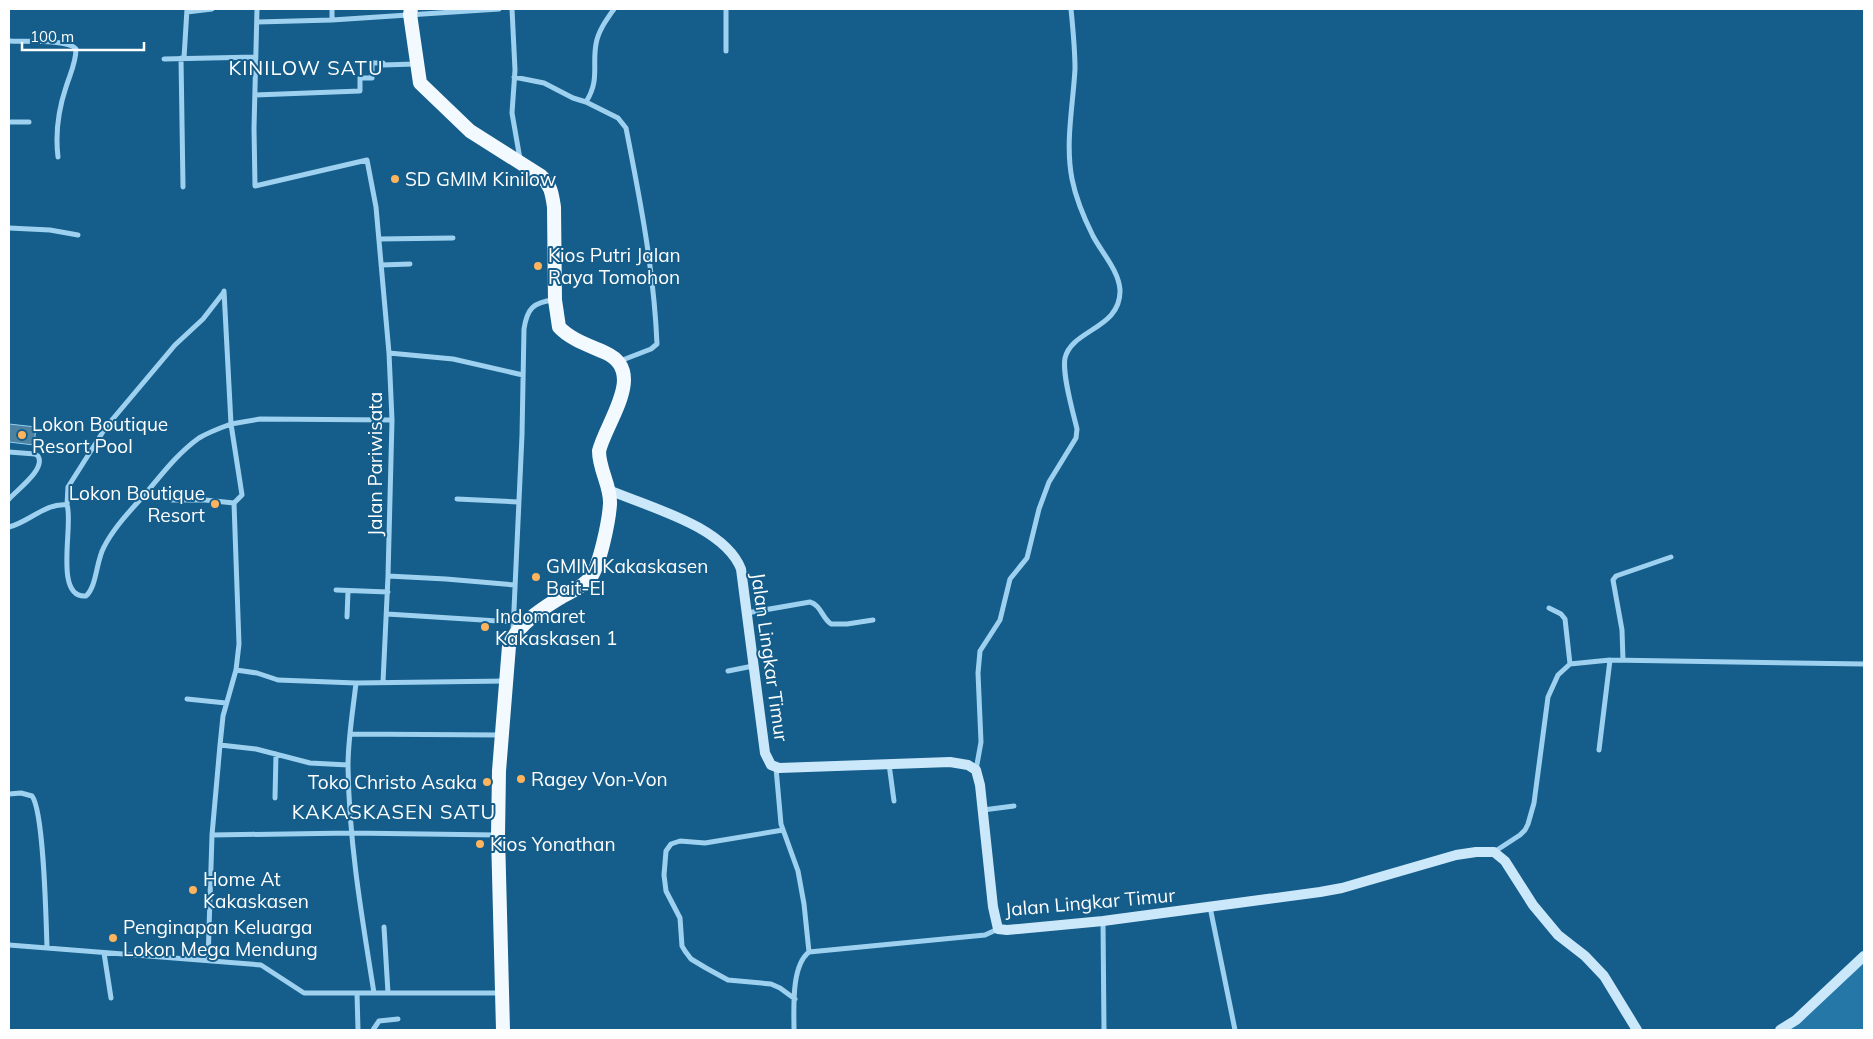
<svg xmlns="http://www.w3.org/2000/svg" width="1873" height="1039" font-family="Mulish,sans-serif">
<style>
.green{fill:#2577a7}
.water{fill:#4d82a1;stroke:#90cff2}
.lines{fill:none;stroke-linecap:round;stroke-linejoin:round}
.minor{stroke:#9ed1ef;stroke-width:5}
.secondary{stroke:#cbe8fa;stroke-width:10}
.trunk{stroke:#f2faff;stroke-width:14}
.poi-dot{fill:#ffb35c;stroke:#155d8a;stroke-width:2}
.labels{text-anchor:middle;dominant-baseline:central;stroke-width:4;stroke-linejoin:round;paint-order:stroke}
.poi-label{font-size:19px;fill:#fff;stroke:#155d8a;text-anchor:start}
.street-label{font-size:19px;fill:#fff;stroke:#155d8a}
.neighbourhood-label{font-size:20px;letter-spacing:1px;fill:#fff;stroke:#155d8a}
</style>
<rect width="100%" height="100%" fill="#155d8a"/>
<path class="green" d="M1864,956V1030H1780Z"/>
<path class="water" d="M9,424L36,427L34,445L9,442Z"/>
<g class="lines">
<path class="minor" d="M257,9L254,128L255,186L367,160L376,207L389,353L392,420L388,576L383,682
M332,9V20
M512,9L515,70L512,113L520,159
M187,12L212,9
M257,22L332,20L499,9
M9,41C23,42 68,39 76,49C76,63 70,74 66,87C58,111 55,132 58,157
M726,51V9
M181,58L183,187
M184,58L187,9
M164,59L256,57
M514,77L544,83L573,98L586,102C600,80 592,66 596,44C598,31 607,19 614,9
M255,95L360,91V78H372V63H383V65L415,64
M586,102L618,118L626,128C640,199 654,271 657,344L651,349L620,361
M9,122H29
M9,228L50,230L78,235
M379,239L453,238
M381,265L410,264
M224,291L231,424L260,419L392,420
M389,353L453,359L523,375
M9,452L35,454L38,456C46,469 18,489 9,499
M457,499L518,502
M172,500H205L234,503
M67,505L68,487L106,427L175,345L203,319L224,292
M9,527C27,523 47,502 67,505C74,523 53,599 86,596C97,586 96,561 104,547C114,527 131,510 146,493C163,473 178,453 199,438C209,432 220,428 231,424L242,495L234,503L239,644L236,670L223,716L220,745L212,835L208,961
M388,576L446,579L515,585
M336,590L388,592
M1549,608L1561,614L1565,619L1570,664
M747,613L810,602C821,605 822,618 831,624H847L873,620
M387,614L513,622
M347,617L348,591
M513,631L522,435L524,329C527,309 533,302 554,300
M1623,660L1622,630L1613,580L1616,576L1671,557
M236,670L257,673L278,680L356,683L506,681
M728,671L753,666
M356,683C353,710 348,739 348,766C349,843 362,918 374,993
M187,699L226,703
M351,734L501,735
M220,745L256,749L310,763L348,765
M1599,750L1610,660
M889,764L894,801
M776,768L781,824L798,871L804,904L809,952C791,966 794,1008 794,1030
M976,770L981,742L978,673L980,651L1000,620L1010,579L1027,558L1039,509L1049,482L1076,438L1077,429C1073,412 1062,375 1065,358C1072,329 1121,329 1120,290C1119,271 1102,253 1093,236C1084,218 1076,199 1072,179C1065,143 1073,106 1075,69C1075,49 1073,29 1071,9
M9,794L21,793L32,796C44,812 46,920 47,947
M275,798L276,754
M983,810L1014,806
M783,830L705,843L680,841L671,844L666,851L664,875L666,891L680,918L682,946L685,951L691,959L706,968L728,980L771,984L780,988L795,999
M212,835L351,833L497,835
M1494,852L1520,835L1525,830L1528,824L1534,803L1548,697L1558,675L1570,664L1610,660L1864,664
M1210,907L1235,1030
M1103,921L1104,1030
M384,927L388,993
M9,945L261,965L304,993H501
M809,952L985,935L998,929
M104,953L111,998
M357,993L358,1030
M373,1030L379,1021L398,1019"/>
<path class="secondary" d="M609,490C648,507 724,526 741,569L765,753L771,765L779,768L950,762L968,765L976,770L980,785L993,907L998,929L1007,930L1103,921L1320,892L1342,888L1456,855L1476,852H1494L1505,861L1533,905L1558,935L1585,956L1604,976L1637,1030
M1780,1030L1796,1020L1864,956"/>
<path class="trunk" d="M411,9L410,14L420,83L470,131L541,176C551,185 552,194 554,207L555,300L559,327C571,340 591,346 606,353C647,372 606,422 599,451C599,470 611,486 610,504C609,520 600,566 590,578C582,588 569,592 558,599C540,610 516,626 509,646L499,771L498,835L503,1030"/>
</g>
<g class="poi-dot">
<circle cx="395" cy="179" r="5"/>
<circle cx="538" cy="266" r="5"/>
<circle cx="22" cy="435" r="5"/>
<circle cx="215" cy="504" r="5"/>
<circle cx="536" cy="577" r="5"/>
<circle cx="485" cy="627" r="5"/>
<circle cx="521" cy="779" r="5"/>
<circle cx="487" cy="782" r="5"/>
<circle cx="480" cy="844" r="5"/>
<circle cx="193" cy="890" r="5"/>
<circle cx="113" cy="938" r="5"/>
</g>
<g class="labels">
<g class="poi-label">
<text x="405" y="179">SD GMIM Kinilow</text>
<text x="548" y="255">Kios Putri Jalan<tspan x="548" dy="22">Raya Tomohon</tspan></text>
<text x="32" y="424">Lokon Boutique<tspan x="32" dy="22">Resort Pool</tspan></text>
<text x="205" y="493" text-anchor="end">Lokon Boutique<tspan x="205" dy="22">Resort</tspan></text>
<text x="546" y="566">GMIM Kakaskasen<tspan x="546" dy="22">Bait-El</tspan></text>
<text x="495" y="616">Indomaret<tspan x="495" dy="22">Kakaskasen 1</tspan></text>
<text x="531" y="779">Ragey Von-Von</text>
<text x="477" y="782" text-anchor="end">Toko Christo Asaka</text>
<text x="490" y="844">Kios Yonathan</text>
<text x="203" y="879">Home At<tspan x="203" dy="22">Kakaskasen</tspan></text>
<text x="123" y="927">Penginapan Keluarga<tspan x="123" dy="22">Lokon Mega Mendung</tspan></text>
</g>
<g class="street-label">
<text transform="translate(375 464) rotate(-90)">Jalan Pariwisata</text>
<text transform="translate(770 657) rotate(82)">Jalan Lingkar Timur</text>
<text transform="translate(1090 902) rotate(-5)">Jalan Lingkar Timur</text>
</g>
<g class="neighbourhood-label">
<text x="306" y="67">KINILOW SATU</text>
<text x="394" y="811">KAKASKASEN SATU</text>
</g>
</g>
<rect width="1873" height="1039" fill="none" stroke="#ffffff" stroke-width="20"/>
<path d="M22 42v8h122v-8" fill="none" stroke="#ffffff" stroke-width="2.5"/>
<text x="30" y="42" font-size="15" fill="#ffffff" stroke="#155d8a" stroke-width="4" paint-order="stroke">100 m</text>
</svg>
